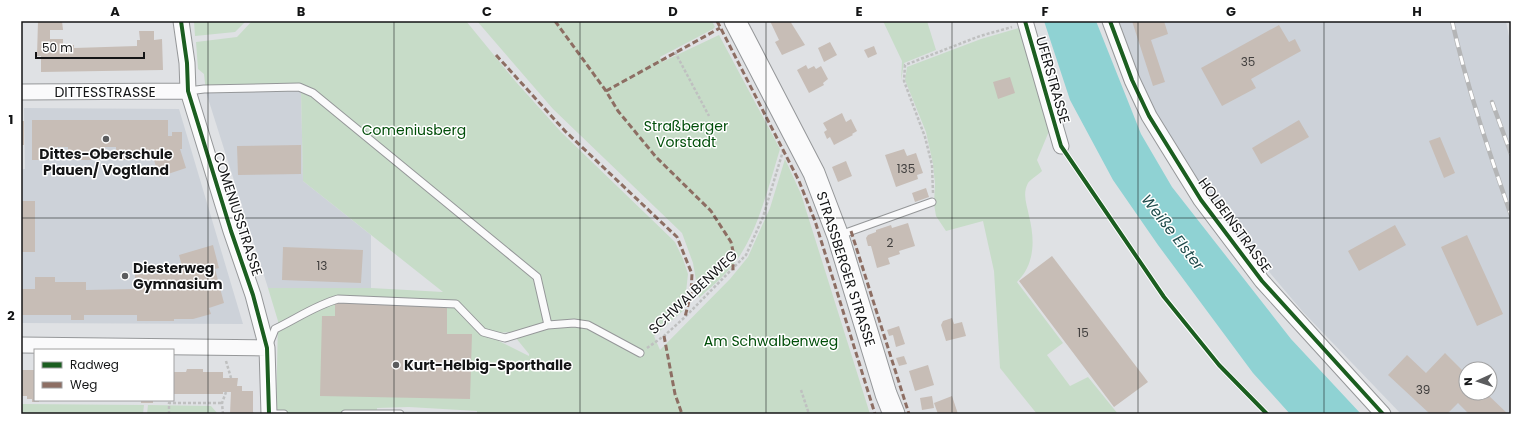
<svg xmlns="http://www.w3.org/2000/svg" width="1532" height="435" font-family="Poppins,sans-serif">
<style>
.built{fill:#cdd2d9;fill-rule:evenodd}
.green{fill:#c7dcc8;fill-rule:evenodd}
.water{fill:#8fd2d3}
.building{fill:#c7bdb6}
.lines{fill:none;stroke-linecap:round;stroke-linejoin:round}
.service-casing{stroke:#959799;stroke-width:9}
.minor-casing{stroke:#959799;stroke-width:17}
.secondary-casing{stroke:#959799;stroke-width:23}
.path{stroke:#bfc0c0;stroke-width:2.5;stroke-dasharray:3 2;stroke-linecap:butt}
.service{stroke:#fafafb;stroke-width:7}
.minor{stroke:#fafafb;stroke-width:15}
.secondary{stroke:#fafafb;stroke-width:21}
.rail-casing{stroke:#b4b5b6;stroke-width:4.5}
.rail{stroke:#fff;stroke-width:3;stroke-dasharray:9;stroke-linecap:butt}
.quiet{stroke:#8d6e63;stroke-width:3;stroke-dasharray:6 3;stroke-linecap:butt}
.cycleway-casing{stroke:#fff;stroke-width:6}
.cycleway{stroke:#1b5e20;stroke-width:4}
.grid{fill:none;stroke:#141516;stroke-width:1;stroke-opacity:0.55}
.poi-dot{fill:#5b5c5e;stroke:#fff;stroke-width:1.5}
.labels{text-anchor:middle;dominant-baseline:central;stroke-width:3;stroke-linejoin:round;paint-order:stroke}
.number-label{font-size:12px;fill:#413f3e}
.street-label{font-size:14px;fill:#141516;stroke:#fff}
.park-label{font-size:14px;fill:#004e09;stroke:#fff}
.poi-label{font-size:14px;font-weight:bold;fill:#141516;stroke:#fff;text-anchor:start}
.water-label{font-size:15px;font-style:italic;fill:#1f4b4b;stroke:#fff}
.neatline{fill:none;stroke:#141516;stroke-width:1.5}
.grid-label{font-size:13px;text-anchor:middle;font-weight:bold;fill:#141516}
</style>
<rect width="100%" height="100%" fill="#dfe1e4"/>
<path class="built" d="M1117,21H1506L1511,47V414H1401L1303,312L1210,202L1159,126ZM1466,369H1490V393H1466Z
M301,91L303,181L371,235V288H268L206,92Z
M24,108L179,109L243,324L21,323V169H25Z"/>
<path class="green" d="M194,21H246L235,32L195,36Z
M252,21H466L516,82L561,132L675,242L683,259L688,274L684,310L654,336L660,350L730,279L748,257L770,208L785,159L801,194L870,414H477V411L409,407L377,408V414H276L278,321L268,288H371L443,292L303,181L301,91L206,92L204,74L198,69L196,42L237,37ZM511,332L529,354V356L499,341V333Z
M477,21H712L715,27L713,29L660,57L662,62L719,35L780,149C770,182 757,234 736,261C726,275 711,287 699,298L693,263L682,233L553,109Z
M883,21H927L936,50L904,63L901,81L902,61Z
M1019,28L1052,124L1037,160L1042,171C1038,175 1031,179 1028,183C1022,194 1027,205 1029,216C1035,240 1035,264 1017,282L1063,343L1047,355L1070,386L1088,377L1118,414H1037L1000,368L994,271L983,221L946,231L936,216L934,204L935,184L933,164L926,132L905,80L907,67L981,39Z
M21,404L144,405L143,414H21Z
M148,405L211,406L218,414H147Z"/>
<path class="water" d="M1044,21H1096L1141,134L1172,187L1291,339L1361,414H1290L1253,373L1158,245L1113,180L1070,100Z"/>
<path class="building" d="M38,21H62L63,30H50V39H63V45H74V48L137,46V40H140L139,31H154V40L162,39L163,70L41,72V56H37Z
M770,21H790L805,45L782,55L775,42L779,40Z
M1132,21H1164L1168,34L1151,40L1165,82L1153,86Z
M1279,25L1289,42L1295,39L1301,51L1251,79L1256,88L1222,106L1201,68Z
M830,42L837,55L824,62L818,48Z
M874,46L877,54L868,58L864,50Z
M806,65L808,69L814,66L816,69L821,66L828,79L823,83L824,85L809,93L797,70Z
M1010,77L1015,93L998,99L993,82Z
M842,113L846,122L851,119L857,131L852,134L853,135L834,145L830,137L827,139L824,132L827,130L823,123Z
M32,120H168V136H172V132H182V149H180L186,168L159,177L154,160H116V147H105L104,160H68V147H57V160H32Z
M1299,120L1309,137L1261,164L1252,148Z
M21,121H24V145H21Z
M1440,137L1455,173L1444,178L1429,141Z
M301,145V174L238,175L237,146Z
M904,149L907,156L916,153L923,173L917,175L918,179L896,187L885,155Z
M846,161L852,176L838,182L832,167Z
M926,188L929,197L915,202L912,193Z
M21,201H35V252H21Z
M908,223L915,246L899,251L900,254L888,258L890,264L877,268L871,246H868L866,238L868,235L876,232V230L891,225L892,228Z
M1395,225L1406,245L1359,271L1348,251Z
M1467,235L1503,314L1477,326L1441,247Z
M213,245L219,268L215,269L224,303L209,308L211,314L193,319H174V321H137V315H84V320H71V315H21V289H35V277H55V282H86V290L135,289V274H173V269L183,270L179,255Z
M283,247L363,250L361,283L282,280Z
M1052,256L1148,382L1114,407L1019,281Z
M335,302L447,305V334H472L470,399L320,396L322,316H335Z
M952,318L954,324L962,322L966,336L946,341L941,325L943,321Z
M899,326L905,344L896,347L893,335L889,336L887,330Z
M1445,353L1466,374V393H1486L1508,414H1469L1458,403L1447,414H1430L1388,375L1407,355L1426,373Z
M904,356L907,364L899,366L896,358Z
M928,365L934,385L915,391L909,371Z
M187,369H203V372H223V378H238L237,386H242V391H253V412L255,414H230L231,392H223V394H173V372H186Z
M21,370H35V400H39V402H32V399H27V396H21Z
M932,396L934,408L922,410L920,398Z
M952,396L958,414H938L934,403Z
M141,400H153V403H141Z"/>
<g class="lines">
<defs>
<path id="service" d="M188,91L204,89L299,87L313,93L537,277L548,325
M840,235L932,202
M269,344L275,329C296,319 316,305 338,299L456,304L483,332L505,338L548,325L574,323L588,325L640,353
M269,414H284
M345,414H400"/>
<path id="minor" d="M181,21L187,63L188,91L231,231L253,295L267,348L269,414
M1025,21L1061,146
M1110,21L1132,80L1149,116L1201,200L1262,281L1383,414
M21,92L188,91
M21,345L267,348"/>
<path id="secondary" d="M735,21L814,173L838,236L886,394L894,414"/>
</defs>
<use href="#service" class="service-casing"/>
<use href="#minor" class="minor-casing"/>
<use href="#secondary" class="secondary-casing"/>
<path class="path" d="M675,52L709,116
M933,193L932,165L925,137L904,81L905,65L980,36L1012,27
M647,348L664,336L685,317L746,255L763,217L783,151
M226,361L231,378
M801,390L809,414
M169,414V403H222
M223,414L222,403L226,392"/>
<use href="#service" class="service"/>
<use href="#minor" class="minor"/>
<use href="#secondary" class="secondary"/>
<defs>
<path id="rail" d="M1452,21C1467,87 1489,152 1511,215
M1492,102L1511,154"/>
</defs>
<use href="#rail" class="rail-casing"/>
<use href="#rail" class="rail"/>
<path class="quiet" d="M555,21L606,91L618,111L656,157L711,211L731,242L733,251V271
M717,21L799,181L815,221L875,414
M496,55L565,131L677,237L692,274L691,293L685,317
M606,91L720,28
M851,231L909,414
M664,336L675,394L682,414"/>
<defs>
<path id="cycleway" d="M181,21L187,63L188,91L231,231L253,295L267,348L269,414
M1025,21L1061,146L1164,297L1219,365L1267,414
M1110,21L1132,80L1149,116L1201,200L1262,281L1383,414"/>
</defs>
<use href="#cycleway" class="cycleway-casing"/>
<use href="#cycleway" class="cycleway"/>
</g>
<path class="grid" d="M208,21V414M394,21V414M580,21V414M766,21V414M952,21V414M1138,21V414M1324,21V414M21,218H1511"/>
<g class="poi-dot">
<circle cx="106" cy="139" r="4"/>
<circle cx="125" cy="276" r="4"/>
<circle cx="396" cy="365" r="4"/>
</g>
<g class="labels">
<g class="number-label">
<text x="1248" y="61">35</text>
<text x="906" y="168">135</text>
<text x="890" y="242">2</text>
<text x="322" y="265">13</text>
<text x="1083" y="332">15</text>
<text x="1423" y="389">39</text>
</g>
<g class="street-label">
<text transform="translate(1053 80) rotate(74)">UFERSTRASSE</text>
<text x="105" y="92">DITTESSTRASSE</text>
<text transform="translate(238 214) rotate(72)">COMENIUSSTRASSE</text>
<text transform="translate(1235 225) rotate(54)">HOLBEINSTRASSE</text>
<text transform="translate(846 269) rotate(72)">STRASSBERGER STRASSE</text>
<text transform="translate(693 292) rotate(-43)">SCHWALBENWEG</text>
</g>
<g class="park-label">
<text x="686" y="126">Straßberger<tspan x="686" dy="16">Vorstadt</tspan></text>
<text x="414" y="130">Comeniusberg</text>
<text x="771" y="341">Am Schwalbenweg</text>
</g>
<g class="poi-label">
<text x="106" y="154" text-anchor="middle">Dittes-Oberschule<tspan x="106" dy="16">Plauen/ Vogtland</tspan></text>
<text x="133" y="268">Diesterweg<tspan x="133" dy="16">Gymnasium</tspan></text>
<text x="404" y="365">Kurt-Helbig-Sporthalle</text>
</g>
<g class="water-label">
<text transform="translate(1173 232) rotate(52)">Weiße Elster</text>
</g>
</g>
<rect width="1532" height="435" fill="none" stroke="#ffffff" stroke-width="44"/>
<rect x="34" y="349" width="140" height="52" fill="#ffffff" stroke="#a1a1a2"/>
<rect x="42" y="362" width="20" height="6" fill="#1b5e20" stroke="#a1a1a2"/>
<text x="70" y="369" font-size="12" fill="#141516">Radweg</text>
<rect x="42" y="382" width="20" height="6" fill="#8d6e63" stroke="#a1a1a2"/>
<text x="70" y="389" font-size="12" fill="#141516">Weg</text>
<g transform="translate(1478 381) rotate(267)"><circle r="19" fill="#ffffff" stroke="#a1a1a2"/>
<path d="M0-3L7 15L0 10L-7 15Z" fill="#5b5c5e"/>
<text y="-6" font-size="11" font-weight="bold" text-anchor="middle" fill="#141516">N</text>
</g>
<path d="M36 52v6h108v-6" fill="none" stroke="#141516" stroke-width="2"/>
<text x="42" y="52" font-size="12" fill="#141516" stroke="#ffffff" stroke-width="3" paint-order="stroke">50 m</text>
<rect x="22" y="22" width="1488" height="391" class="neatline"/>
<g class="grid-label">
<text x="115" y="16">A</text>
<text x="301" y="16">B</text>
<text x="487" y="16">C</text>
<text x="673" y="16">D</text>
<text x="859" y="16">E</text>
<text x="1045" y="16">F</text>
<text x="1231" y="16">G</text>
<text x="1417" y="16">H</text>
<text x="11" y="124">1</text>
<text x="11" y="320">2</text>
</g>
</svg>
